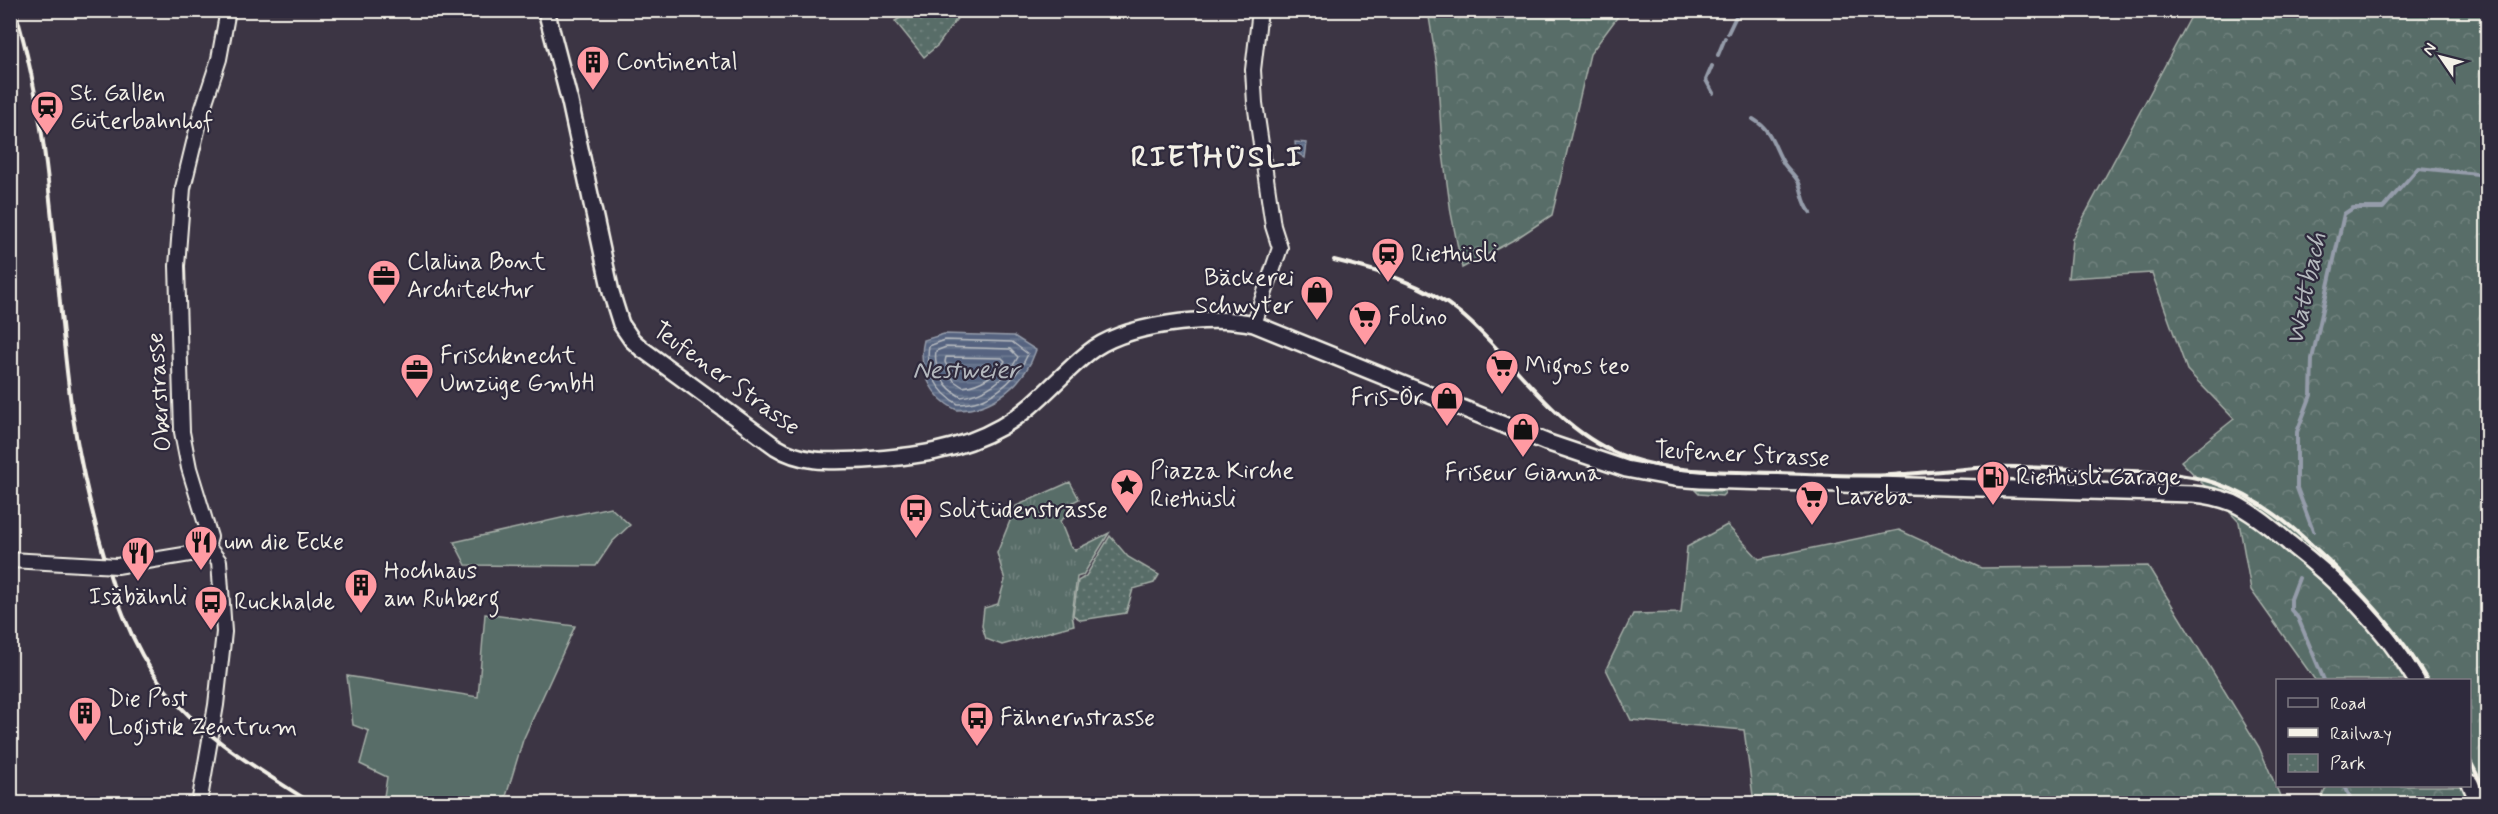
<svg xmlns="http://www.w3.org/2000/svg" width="2498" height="814" font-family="Mynerve,sans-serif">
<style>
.grass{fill:url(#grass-tufts);stroke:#a6afa8;stroke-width:1.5}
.forest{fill:url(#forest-crowns);stroke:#a6afa8;stroke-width:1.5}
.park{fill:url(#park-dots);stroke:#a6afa8;stroke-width:1.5}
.garden{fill:#586d68;stroke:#a6afa8;stroke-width:1.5}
.water{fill:url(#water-rules);stroke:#959caa;stroke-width:1.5}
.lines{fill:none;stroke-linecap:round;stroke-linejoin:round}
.shore{stroke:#b5b9be;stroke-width:1.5}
.stream{stroke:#959caa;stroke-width:4}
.tertiary-casing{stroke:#f4f1e8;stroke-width:18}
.secondary-casing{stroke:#f4f1e8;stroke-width:20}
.tertiary{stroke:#2f2a3d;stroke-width:14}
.secondary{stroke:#2f2a3d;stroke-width:15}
.rail{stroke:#f4f1e8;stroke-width:4}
.tertiary-bridge-casing{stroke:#f4f1e8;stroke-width:18;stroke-linecap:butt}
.tertiary-bridge{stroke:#2f2a3d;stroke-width:14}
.labels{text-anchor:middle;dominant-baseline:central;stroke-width:4.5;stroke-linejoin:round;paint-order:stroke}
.poi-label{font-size:24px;fill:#f4f1e8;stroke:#2f2a3d;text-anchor:start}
.street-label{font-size:24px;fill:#f4f1e8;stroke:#2f2a3d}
.water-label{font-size:26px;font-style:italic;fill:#b5b9be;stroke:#2f2a3d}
.district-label{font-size:30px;font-weight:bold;letter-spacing:1.5px;fill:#f4f1e8;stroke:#2f2a3d}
</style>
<defs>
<pattern id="grass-tufts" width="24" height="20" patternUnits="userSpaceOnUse" patternTransform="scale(1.5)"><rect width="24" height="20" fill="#586d68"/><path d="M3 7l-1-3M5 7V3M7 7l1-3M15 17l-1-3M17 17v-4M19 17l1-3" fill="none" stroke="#71827e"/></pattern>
<pattern id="forest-crowns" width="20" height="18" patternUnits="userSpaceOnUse" patternTransform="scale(1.5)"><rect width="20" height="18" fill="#586d68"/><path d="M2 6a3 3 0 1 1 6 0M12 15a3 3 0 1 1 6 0" fill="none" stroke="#71827e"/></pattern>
<pattern id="park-dots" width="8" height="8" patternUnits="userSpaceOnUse" patternTransform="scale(1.5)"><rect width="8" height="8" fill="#586d68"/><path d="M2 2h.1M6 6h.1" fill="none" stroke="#71827e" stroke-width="1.8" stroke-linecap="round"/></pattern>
<pattern id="water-rules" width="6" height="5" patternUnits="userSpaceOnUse" patternTransform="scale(1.5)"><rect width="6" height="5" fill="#566480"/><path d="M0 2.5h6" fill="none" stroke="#6f7b92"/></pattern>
</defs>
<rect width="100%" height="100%" fill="#3c3544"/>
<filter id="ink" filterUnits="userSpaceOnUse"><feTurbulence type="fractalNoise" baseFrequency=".0167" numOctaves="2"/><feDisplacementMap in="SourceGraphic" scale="12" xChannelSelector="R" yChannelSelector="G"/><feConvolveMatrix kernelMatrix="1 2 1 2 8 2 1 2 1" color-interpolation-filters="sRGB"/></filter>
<g filter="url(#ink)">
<path class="grass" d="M1070,482L1079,499L1067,505L1071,513L1060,521L1070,546L1075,550L1109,533L1083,575L1077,577L1072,615L1074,625L1002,645L986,639L982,626L984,608L998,604L1005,580L997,553L1016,506Z
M1695,490L1725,491V493L1722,496L1699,494Z"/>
<path class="forest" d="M1428,11H1622L1590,54L1552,215L1517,238L1462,268L1451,213L1442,146L1437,66Z
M2194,11H2487V803H2319L2327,786H2470V680H2315L2251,590L2239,522L2181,461L2234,419L2187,370L2152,273L2068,278L2072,239Z
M1727,525L1759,559L1899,530L1981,568L2148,566L2259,747L2283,803H1754L1744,730L1631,720L1606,669L1633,614L1681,613L1687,547Z"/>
<path class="park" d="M905,11H952L958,17L938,45L924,57L895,21L907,14Z
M1110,536L1128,557L1159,575L1154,583L1133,589L1126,613L1081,620L1073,615L1078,581L1086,576Z"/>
<path class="garden" d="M610,507L630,525L612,542L596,566L466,565L454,542Z
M485,614L575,626L523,740L504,803H383L387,777L360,764L369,731L353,725L347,676L478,697Z"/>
<path class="water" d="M1295,142L1307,143L1305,158L1296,152Z
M944,334L1014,336L1036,350C1025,383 993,410 957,410C931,398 917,368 924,340Z"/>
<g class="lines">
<path class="shore" d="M945,340L1012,342L1028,354C1016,381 989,404 958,404C937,392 925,370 929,346Z
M946,347L1010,349L1018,357C1007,379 985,394 961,397C945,388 933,370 936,351Z
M946,357L1002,358L1005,361C996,375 980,385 963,387L954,381L945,362Z"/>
<path class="stream" d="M1728,33L1739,10
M1718,55L1725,38
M1712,66L1706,80L1713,93
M1753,119C1773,131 1773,146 1784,164C1789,171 1795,175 1799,183C1803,193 1803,204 1811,213
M2313,531L2297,488V432L2311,395L2312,359L2344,214L2353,208H2383L2418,168L2488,175
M2299,578L2291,599V610L2298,618L2324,680
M2345,786L2353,804"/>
<defs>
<path id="tertiary" d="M1254,324L1280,248L1273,226L1255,103L1253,70L1260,10
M117,566L202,552L207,546L210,537L189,468L182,432L177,266L183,188L201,114L219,59L228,10
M199,804L216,705L224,632L219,561L207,546"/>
<path id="secondary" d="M546,10L570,102L611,292L621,324L632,340L642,349L776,447C803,464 833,461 864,460C912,457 959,451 1001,427C1035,408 1058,377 1088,353C1123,324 1212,314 1254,324L1546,442L1626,469L1674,478L1701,480L2193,494C2207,495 2220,498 2233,503C2254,513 2272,528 2289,543C2339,582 2383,625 2416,680
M2470,783L2479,804"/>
</defs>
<use href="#tertiary" class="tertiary-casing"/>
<use href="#secondary" class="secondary-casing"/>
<use href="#tertiary" class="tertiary"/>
<use href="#secondary" class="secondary"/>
<path class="rail" d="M15,10C53,136 53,267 70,396C76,444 87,492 99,538C114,592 129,643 163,687C203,738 260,770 313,804
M1334,260C1378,271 1424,283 1460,313C1517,360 1555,433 1629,458C1677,474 1729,471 1778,473C1816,474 1854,477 1891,475C1924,473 1958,469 1991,467C2026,466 2062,469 2098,470C2137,471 2177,471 2215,483C2261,498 2294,528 2328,560C2366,597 2401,634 2427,680
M2470,761L2488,796"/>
<defs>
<path id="tertiary-bridge" d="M10,560L117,566"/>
</defs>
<use href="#tertiary-bridge" class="tertiary-bridge-casing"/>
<use href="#tertiary-bridge" class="tertiary-bridge"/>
</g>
</g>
<defs>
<symbol id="building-pin" viewBox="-11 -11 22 30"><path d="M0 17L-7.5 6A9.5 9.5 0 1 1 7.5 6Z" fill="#ff9aa2" stroke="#2f2a3d"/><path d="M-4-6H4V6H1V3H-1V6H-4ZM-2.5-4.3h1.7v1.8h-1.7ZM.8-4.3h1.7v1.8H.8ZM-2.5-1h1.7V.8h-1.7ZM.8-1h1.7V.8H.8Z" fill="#111"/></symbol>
<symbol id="station-pin" viewBox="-11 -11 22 30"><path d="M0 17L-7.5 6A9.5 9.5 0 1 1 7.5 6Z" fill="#ff9aa2" stroke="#2f2a3d"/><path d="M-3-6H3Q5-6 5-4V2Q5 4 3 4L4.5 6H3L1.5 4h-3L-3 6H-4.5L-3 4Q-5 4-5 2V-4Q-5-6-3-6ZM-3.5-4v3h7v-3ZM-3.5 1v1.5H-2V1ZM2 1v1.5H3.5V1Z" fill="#111"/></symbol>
<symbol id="office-pin" viewBox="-11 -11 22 30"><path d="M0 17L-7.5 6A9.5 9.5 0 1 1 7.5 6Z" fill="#ff9aa2" stroke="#2f2a3d"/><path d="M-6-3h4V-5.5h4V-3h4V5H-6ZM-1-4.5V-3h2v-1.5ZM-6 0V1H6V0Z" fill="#111"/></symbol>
<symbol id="shop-pin" viewBox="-11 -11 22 30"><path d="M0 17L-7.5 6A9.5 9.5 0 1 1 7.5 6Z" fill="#ff9aa2" stroke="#2f2a3d"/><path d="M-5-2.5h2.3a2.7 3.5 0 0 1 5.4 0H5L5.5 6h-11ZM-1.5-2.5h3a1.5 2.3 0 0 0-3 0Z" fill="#111"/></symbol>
<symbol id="supermarket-pin" viewBox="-11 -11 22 30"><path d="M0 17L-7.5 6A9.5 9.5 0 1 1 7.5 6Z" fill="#ff9aa2" stroke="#2f2a3d"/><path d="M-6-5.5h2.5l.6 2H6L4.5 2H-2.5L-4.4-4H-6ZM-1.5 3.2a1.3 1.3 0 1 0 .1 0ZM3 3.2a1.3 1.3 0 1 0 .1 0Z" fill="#111"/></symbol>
<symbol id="fuel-pin" viewBox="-11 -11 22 30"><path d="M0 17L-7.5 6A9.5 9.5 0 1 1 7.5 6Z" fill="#ff9aa2" stroke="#2f2a3d"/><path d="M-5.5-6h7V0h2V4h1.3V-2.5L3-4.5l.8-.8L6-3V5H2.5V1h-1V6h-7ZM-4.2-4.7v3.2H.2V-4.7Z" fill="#111"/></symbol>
<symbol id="sight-pin" viewBox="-11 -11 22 30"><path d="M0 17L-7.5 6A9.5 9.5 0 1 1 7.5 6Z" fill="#ff9aa2" stroke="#2f2a3d"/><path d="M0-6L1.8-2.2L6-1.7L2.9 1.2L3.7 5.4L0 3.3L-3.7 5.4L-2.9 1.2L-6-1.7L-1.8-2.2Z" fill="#111"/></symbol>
<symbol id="bus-pin" viewBox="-11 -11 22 30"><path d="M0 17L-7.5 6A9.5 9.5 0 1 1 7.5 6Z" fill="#ff9aa2" stroke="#2f2a3d"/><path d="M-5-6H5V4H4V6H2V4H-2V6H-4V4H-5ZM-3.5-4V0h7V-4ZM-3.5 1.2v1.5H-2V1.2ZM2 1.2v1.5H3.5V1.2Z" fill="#111"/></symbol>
<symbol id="restaurant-pin" viewBox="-11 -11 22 30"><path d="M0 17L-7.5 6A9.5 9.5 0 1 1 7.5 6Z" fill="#ff9aa2" stroke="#2f2a3d"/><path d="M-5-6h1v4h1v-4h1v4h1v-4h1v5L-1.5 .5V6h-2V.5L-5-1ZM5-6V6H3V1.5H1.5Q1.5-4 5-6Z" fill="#111"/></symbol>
</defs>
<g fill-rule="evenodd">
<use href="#building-pin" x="574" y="43" width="38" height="52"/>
<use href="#station-pin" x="28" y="88" width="38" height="52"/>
<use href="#station-pin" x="1369" y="235" width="38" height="52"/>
<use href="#office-pin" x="365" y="257" width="38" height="52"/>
<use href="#shop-pin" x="1298" y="273" width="38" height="52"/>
<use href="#supermarket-pin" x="1346" y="298" width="38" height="52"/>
<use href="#supermarket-pin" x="1483" y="347" width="38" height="52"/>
<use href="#office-pin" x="398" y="351" width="38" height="52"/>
<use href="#shop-pin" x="1428" y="379" width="38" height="52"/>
<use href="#shop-pin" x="1504" y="410" width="38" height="52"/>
<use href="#fuel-pin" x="1974" y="458" width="38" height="52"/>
<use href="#sight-pin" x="1108" y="466" width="38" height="52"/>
<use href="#supermarket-pin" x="1793" y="478" width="38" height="52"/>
<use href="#bus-pin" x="897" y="491" width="38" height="52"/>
<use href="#restaurant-pin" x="182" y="523" width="38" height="52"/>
<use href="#restaurant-pin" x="119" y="534" width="38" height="52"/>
<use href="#building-pin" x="342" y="566" width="38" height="52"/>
<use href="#bus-pin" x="192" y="583" width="38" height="52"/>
<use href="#building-pin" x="66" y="694" width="38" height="52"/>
<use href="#bus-pin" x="958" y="699" width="38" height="52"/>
</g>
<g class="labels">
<g class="poi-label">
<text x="616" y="62">Continental</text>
<text x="70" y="93">St. Gallen<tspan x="70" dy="28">Güterbahnhof</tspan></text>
<text x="1411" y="254">Riethüsli</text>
<text x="407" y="262">Clalüna Bont<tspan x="407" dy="28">Architektur</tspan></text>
<text x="1294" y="278" text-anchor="end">Bäckerei<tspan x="1294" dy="28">Schwyter</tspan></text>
<text x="1388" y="317">Folino</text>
<text x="440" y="356">Frischknecht<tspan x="440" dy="28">Umzüge GmbH</tspan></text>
<text x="1525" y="366">Migros teo</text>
<text x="1424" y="398" text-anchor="end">Fris-Ör</text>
<text x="1150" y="471">Piazza Kirche<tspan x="1150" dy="28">Riethüsli</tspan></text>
<text x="1523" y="473" text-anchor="middle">Friseur Gianna</text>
<text x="2016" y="477">Riethüsli Garage</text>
<text x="1835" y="497">Laveba</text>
<text x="939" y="510">Solitüdenstrasse</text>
<text x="224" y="542">um die Ecke</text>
<text x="384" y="571">Hochhaus<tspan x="384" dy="28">am Ruhberg</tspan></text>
<text x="138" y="597" text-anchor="middle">Isäbähnli</text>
<text x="234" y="602">Ruckhalde</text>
<text x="108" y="699">Die Post<tspan x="108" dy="28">Logistik Zentrum</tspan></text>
<text x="1000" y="718">Fähnernstrasse</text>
</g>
<g class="street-label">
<text transform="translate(726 379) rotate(36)">Teufener Strasse</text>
<text transform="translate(160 392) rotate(-94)">Oberstrasse</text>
<text transform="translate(1742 455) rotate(3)">Teufener Strasse</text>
</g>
<g class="water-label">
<text transform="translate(2307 289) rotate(-78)">Wattbach</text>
<text x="966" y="371">Nestweier</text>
</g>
<g class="district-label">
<text x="1217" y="157">RIETHÜSLI</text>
</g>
</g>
<rect width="2498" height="814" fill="none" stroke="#2f2a3d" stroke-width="36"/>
<rect x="18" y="18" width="2462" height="778" fill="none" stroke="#f4f1e8" stroke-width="2" filter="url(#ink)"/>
<rect x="2276" y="679" width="195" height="108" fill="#2f2a3d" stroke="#7e7a81" stroke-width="1.5"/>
<rect x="2288" y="698" width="30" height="9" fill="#2f2a3d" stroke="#7e7a81" stroke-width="1.5"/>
<text x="2330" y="709" font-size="18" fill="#f4f1e8">Road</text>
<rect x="2288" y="728" width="30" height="9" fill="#f4f1e8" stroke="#7e7a81" stroke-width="1.5"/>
<text x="2330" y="739" font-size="18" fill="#f4f1e8">Railway</text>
<rect x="2288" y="754" width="30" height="18" fill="url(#park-dots)" stroke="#7e7a81" stroke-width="1.5"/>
<text x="2330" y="769" font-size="18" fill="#f4f1e8">Park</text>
<g transform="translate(2441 57) rotate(305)" stroke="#2f2a3d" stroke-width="4.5" paint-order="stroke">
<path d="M0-4.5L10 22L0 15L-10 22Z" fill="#f4f1e8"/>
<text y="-9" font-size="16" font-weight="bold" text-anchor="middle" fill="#f4f1e8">N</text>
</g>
</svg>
